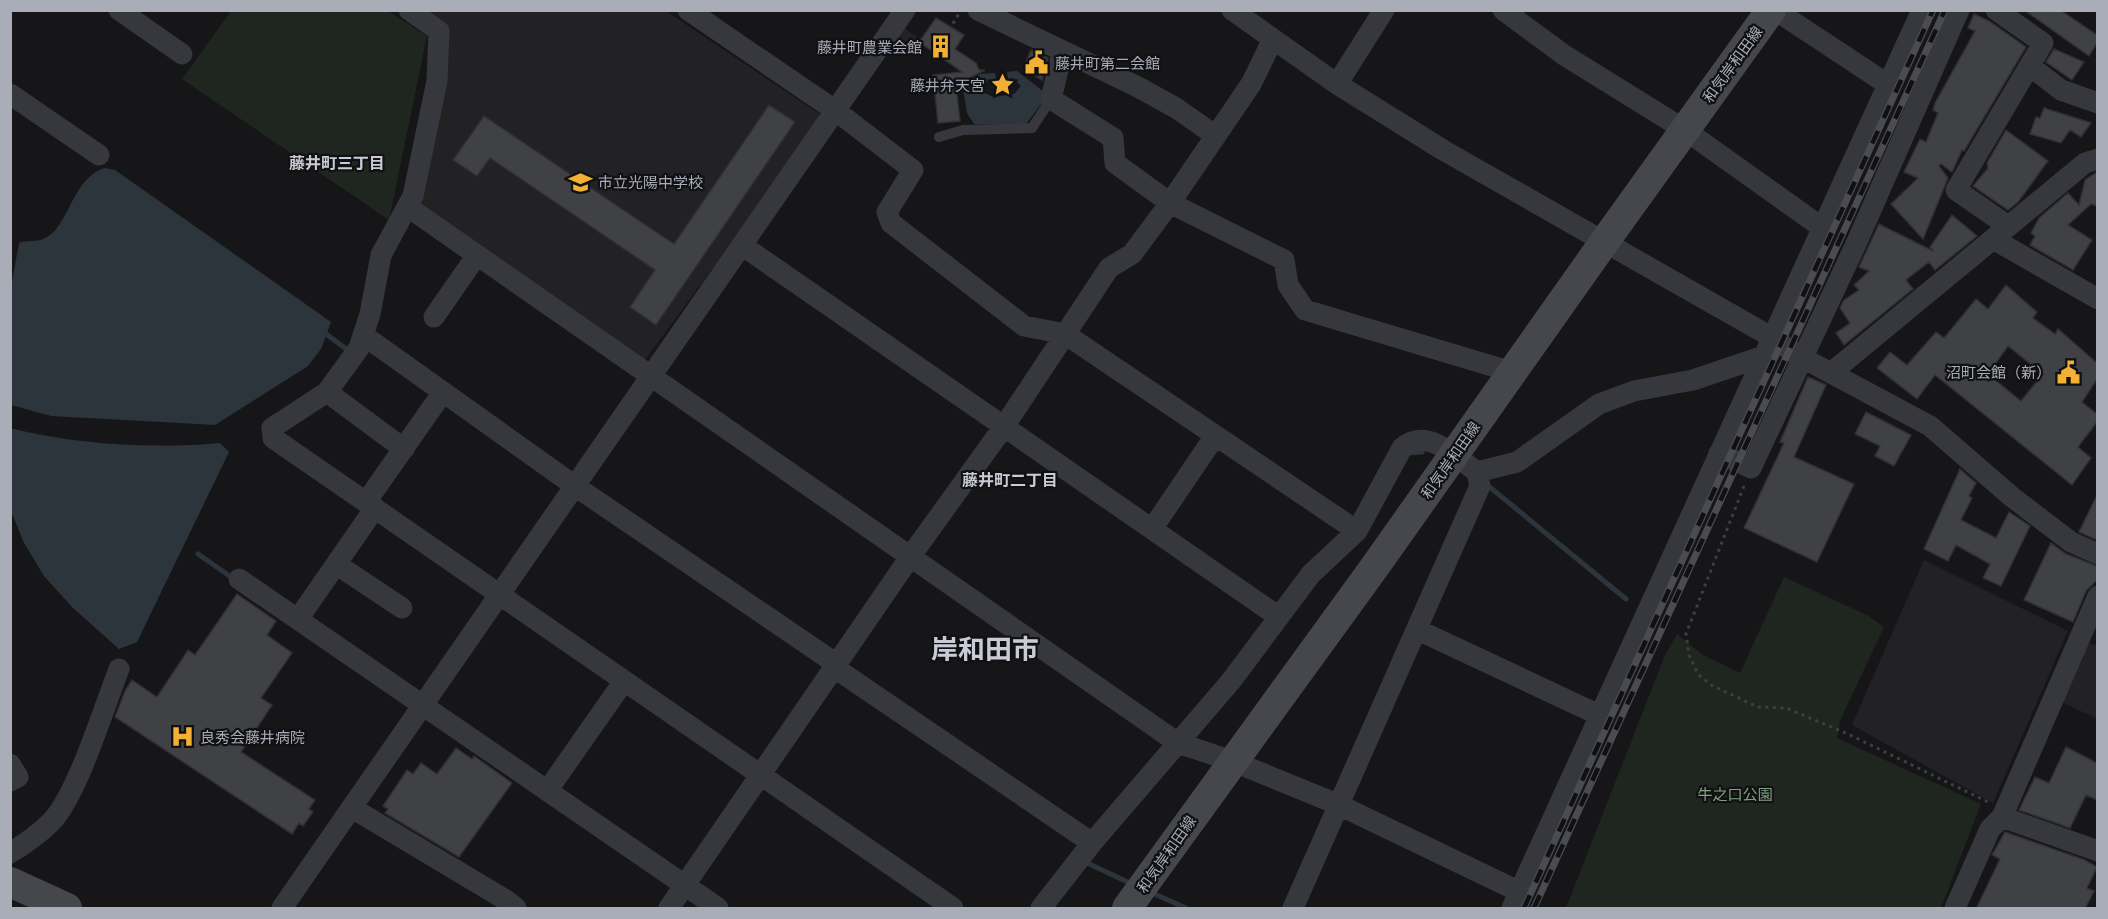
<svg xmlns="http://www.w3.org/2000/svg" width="2108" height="919" font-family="Commissioner,'Noto Sans JP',sans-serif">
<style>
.built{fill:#222225}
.green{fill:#1e261f}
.water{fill:#2c353c}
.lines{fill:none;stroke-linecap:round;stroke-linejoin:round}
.stream{stroke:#2c353c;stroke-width:5}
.building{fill:#404145;stroke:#303034;stroke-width:1.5;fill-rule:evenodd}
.path{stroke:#3d3f44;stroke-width:3;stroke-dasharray:3 4.5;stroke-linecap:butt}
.lane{stroke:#37383d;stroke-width:10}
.street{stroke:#37383d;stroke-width:21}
.secondary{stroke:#45474d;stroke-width:30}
.rail-casing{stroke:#4a4c52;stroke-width:7}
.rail{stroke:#111113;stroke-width:4.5;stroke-dasharray:14;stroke-linecap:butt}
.labels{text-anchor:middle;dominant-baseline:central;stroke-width:4.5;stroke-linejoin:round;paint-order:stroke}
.poi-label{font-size:15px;fill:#a8adb8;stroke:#111113;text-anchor:end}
.street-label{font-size:15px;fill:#a8adb8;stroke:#111113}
.park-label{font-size:15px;fill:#7fa381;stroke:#111113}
.neighbourhood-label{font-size:16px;font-weight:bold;fill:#c9ccd4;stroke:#111113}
.town-label{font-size:27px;font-weight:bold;fill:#c9ccd4;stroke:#111113}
</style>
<rect width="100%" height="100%" fill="#161618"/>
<path class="built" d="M428,11H666L824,117L645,360L420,205L433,136Z
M904,28L917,37L910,47L896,38Z
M1924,560L2068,631L1993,803L1852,725Z
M2088,642L2097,646V719L2060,701Z"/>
<path class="green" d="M231,11H388L427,36L389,220L182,79Z
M1784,577L1867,615L1884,627L1840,721L1837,738L1981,804L1941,908H1566L1665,655L1677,634L1703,655L1740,673Z"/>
<path class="water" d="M1017,71L1048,95L1026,124H974L967,113L962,83L981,74L995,73L996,80L986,82L982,92L994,97L1014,94L1021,86L1013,78L1008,79L1007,72Z
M104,168L115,170L331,322L321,349L308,366L215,425L51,416L11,405V287L19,243C27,240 36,242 43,239C68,231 71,179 104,168Z
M10,428C77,445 152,449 220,443L229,452L137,642L119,649L73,608L44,576L24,543L11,511Z"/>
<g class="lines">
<path class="stream" d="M326,334L349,351
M1409,453L1422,452
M1486,484L1626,599
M198,554L231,577
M1085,862L1130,883
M1150,892L1186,908"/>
</g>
<path class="building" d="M2024,10H2060L2097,35V43L2089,56Z
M1974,14L1989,21L2026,47L1964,151L1962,150L1952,172L1941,164L1939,166L1948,178L1923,239L1891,204L1918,178L1904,172L1920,139L1926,142L1938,113L1933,110L1935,103L1975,31L1968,28Z
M936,18L964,35L955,49L976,63L979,70H985L956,85L960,121L938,123L933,75L962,72L919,42Z
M2054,49L2084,62L2072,80L2046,62Z
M1031,50L1048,58L1042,80L1027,71L1024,66Z
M769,105L795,122L656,325L630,307L655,270L490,158L477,176L453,160L484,116L674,244Z
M2044,108L2079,119L2091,123L2081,137L2070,130L2061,143L2030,134L2036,117L2040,118Z
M2006,130L2048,161L2018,202L2008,210L1973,186L1988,168L1987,163Z
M2097,172V206L2091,204L2068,225L2092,240L2073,270L2030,245L2035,236L2031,233L2039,218L2068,193L2079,205L2085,180Z
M1952,215L1977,236L1935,270L1929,262L1906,280L1913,289L1844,345L1836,333L1850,323L1840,308L1844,300L1859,290L1854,285L1869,271L1859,267L1879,224L1933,251L1930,247Z
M2006,285L2037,312L2033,318L2055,334L2058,329L2097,363V379L2082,402L2097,414V422L2078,447L2091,458L2072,485L1935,375L1917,399L1877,368L1890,352L1907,365L1936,332L1944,338L1976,299L1988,309ZM2008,346L2043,374L2021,401L1988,374Z
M1808,377L1826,385L1794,457L1854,484L1817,562L1744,528L1784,443L1780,442Z
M1866,412L1911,435L1894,466L1875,456L1880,446L1855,434Z
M1960,469L1976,483L1969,496L1972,498L1961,520L1996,538L2009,512L2030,526L2001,586L1983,578L1990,564L1956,545L1948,561L1924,549Z
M2097,495V540L2079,532Z
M2051,543L2066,554L2097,566V580L2086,591L2073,622L2024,600Z
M237,594L276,621L267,635L292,653L261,698L272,705L241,752L315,800L309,809L313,812L303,826L299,823L292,834L115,717L125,691L132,680L157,697L188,650L195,655Z
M2066,747L2097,763V800L2086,795L2070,828L2019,810L2035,777L2049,783Z
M456,748L472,759L474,756L512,783L459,857L385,813L388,809L383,806L407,770L413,774L421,763L437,774Z
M2005,832L2085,860L2097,867L2087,888L2094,891L2085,909H1976L2000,859L1992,855Z"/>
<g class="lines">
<path class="path" d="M949,30L960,12
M1744,486L1686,634L1689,655L1698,674L1711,685L1758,707L1786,708L1848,734L1988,802"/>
<path class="lane" d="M939,137L963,130L1032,128L1051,99"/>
<path class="street" d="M119,10L182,54
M409,10L439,31L437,81L413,196L381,255L370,314L359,348L327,392L272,428L273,438L953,908
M688,10L836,111L913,170L887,212L891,223L1024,326L1065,334L1357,531
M978,10L1136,86L1176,108L1216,136
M1232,10L1337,84L1443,150L1766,334L1801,357L1930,426L2012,497L2071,542L2098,554
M1503,10L1564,55L1685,130L1824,229
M1775,10L1887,84
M1996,10L2043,43L1956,190L2008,226
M1062,53L1051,99L1113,138L1115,163L1170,203L1284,260L1288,285L1305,310L1512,372
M2030,66L2061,90L2098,103
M1337,84L1384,10
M10,94L99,155
M408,207L1178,743L1232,761L1337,804L1520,892
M1993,239L2098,299
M743,246L1279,617
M434,317L477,255
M363,335L575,486L838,665
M1832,372L2085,163L2098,159
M327,392L404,449
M1719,453L1751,468L1856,244L1959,10
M366,502L443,392
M1152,529L1215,436
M336,564L402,608
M239,579L718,908
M298,619L375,508
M1418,630L1599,715
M835,668L1092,843
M10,764L18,777L10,781
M547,791L624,681
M352,808L506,900L516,908
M2002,817L2098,851
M10,853C25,844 39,834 51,822C77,796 104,707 119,669
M282,908L905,10
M669,908L910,557L1005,425L1109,268L1132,254L1170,203L1251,84L1273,39
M1041,908L1092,843L1231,681L1311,574L1357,531L1402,448C1427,426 1456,457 1477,472L1517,462L1599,404L1634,391L1693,380L1764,356
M1293,908L1480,486L1477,472
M1512,908L1922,10
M1955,908L1990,829L2002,817L2098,596"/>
<path class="secondary" d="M10,882L67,908
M1127,908L1376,565L1605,241L1771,10"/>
<defs>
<path id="rail" d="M1524,908L1933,10
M1534,908L1945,10"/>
</defs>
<use href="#rail" class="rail-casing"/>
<use href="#rail" class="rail"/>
</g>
<defs>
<symbol id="building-bare" viewBox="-9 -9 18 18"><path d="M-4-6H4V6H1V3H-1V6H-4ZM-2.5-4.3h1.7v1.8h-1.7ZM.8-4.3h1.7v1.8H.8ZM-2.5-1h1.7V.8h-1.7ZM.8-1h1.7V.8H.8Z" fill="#f2b134" stroke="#111113" stroke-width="2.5" paint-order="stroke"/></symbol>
<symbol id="civic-bare" viewBox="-9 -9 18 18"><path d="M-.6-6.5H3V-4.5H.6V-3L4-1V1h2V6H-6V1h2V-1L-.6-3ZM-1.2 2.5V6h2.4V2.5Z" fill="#f2b134" stroke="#111113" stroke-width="2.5" paint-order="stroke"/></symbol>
<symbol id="sight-bare" viewBox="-9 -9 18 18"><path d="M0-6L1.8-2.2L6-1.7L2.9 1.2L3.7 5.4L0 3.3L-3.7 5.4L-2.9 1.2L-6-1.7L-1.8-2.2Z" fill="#f2b134" stroke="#111113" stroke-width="2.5" paint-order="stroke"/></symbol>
<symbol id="school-bare" viewBox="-9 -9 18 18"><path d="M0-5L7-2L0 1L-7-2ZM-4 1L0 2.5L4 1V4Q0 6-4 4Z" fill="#f2b134" stroke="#111113" stroke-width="2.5" paint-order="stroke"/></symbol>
<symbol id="hospital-bare" viewBox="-9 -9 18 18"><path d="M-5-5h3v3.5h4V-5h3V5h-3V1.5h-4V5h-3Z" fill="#f2b134" stroke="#111113" stroke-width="2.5" paint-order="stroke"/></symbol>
</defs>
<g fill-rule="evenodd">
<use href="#building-bare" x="924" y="30" width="33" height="33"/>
<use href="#civic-bare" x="1020" y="46" width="33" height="33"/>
<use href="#sight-bare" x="986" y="68" width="33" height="33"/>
<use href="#school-bare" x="564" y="166" width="33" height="33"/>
<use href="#civic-bare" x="2052" y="356" width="33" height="33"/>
<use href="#hospital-bare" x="166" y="720" width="33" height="33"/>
</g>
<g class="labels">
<g class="poi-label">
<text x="922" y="47">藤井町農業会館</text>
<text x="1055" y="63" text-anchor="start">藤井町第二会館</text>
<text x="985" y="85">藤井弁天宮</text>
<text x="598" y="182" text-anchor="start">市立光陽中学校</text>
<text x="2051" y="372">沼町会館（新）</text>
<text x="200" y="737" text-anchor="start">良秀会藤井病院</text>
</g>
<g class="street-label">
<text transform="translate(1732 64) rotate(-54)">和気岸和田線</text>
<text transform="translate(1450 460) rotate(-55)">和気岸和田線</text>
<text transform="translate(1166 854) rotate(-55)">和気岸和田線</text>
</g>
<g class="park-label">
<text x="1735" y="794">牛之口公園</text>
</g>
<g class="neighbourhood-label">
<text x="337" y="162">藤井町三丁目</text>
<text x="1010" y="479">藤井町二丁目</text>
</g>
<g class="town-label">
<text x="985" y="648">岸和田市</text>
</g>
</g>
<rect width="2108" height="919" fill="none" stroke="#a8adb8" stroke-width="24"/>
</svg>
